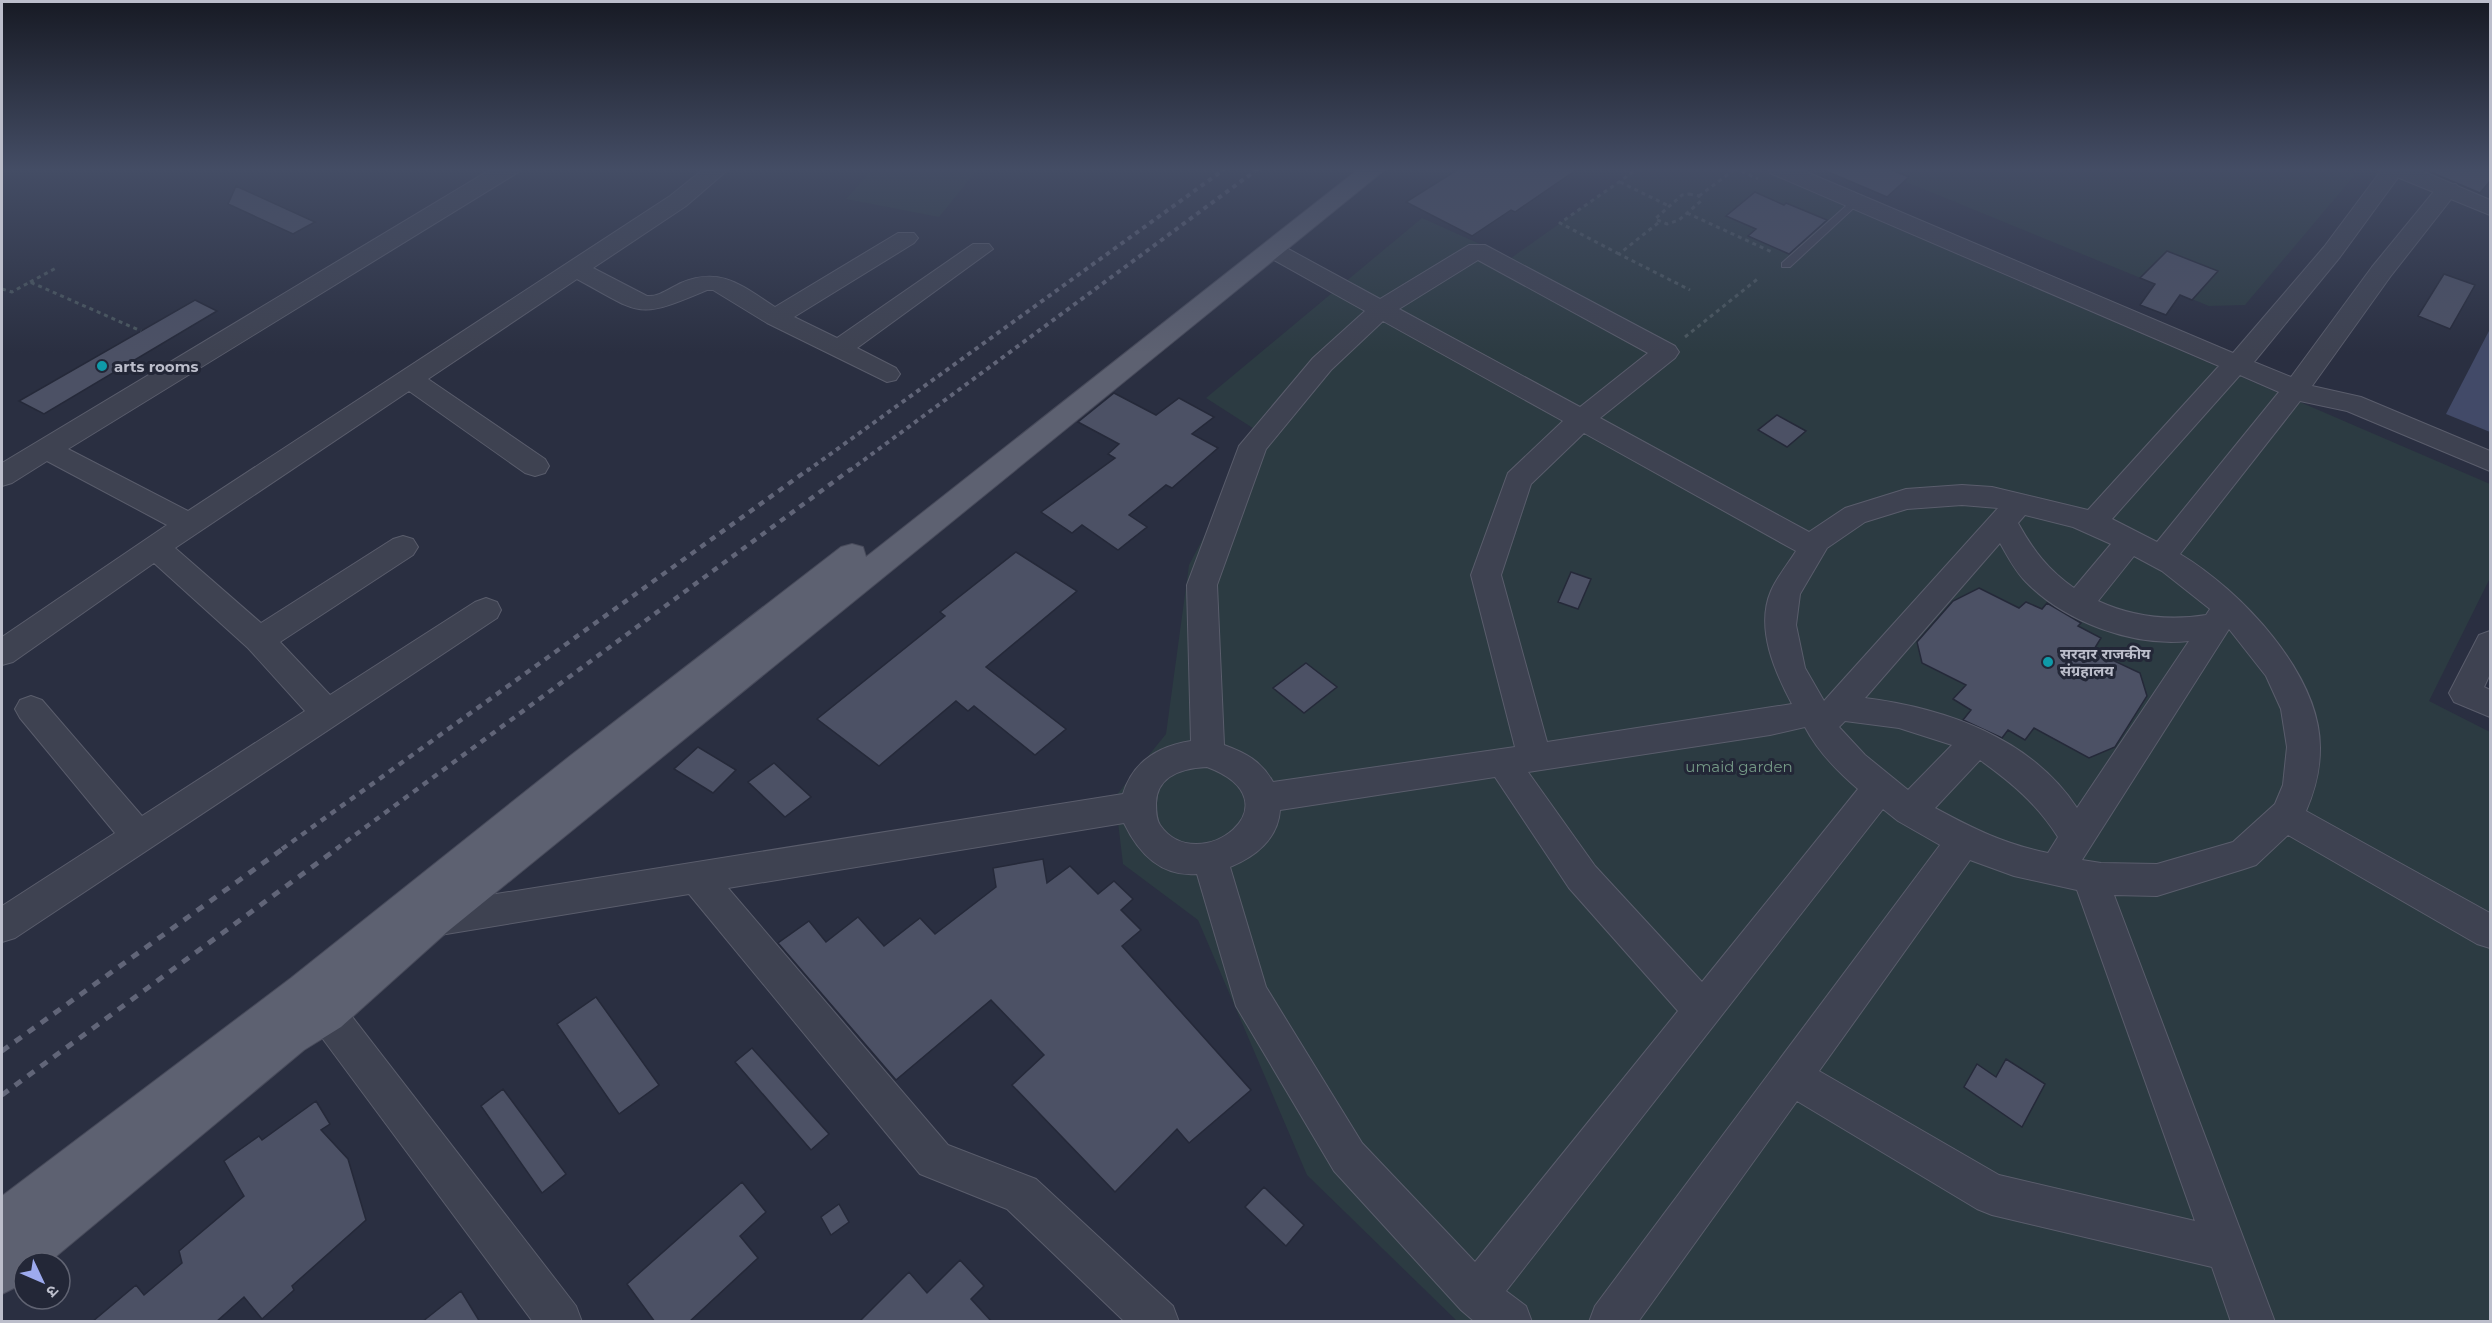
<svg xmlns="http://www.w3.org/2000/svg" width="2492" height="1323" font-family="Montserrat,'Noto Sans Devanagari',sans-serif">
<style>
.green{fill:#2c3b42}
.water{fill:#424a68}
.building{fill:#4c5165;stroke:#252939;stroke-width:1.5}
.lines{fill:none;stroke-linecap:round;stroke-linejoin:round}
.service-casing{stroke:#5a5d6c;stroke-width:2}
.minor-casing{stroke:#5a5d6c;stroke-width:2}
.tertiary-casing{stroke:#5a5d6c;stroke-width:2}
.primary-casing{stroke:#484b5b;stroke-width:2}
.path{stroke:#4b585f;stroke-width:3;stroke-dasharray:4 4;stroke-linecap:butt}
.service{fill:#3e4251;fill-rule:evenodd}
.minor{fill:#3e4251;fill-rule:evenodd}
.tertiary{fill:#3e4251;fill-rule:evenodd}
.primary{fill:#5d6171;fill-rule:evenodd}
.rail-far2{stroke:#616578;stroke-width:4;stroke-dasharray:4.5 4.5;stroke-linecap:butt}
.rail-far1{stroke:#616578;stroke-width:4.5;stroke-dasharray:6 6;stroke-linecap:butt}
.rail{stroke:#616578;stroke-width:5;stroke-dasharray:8 8;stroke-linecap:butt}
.culture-dot{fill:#0f9aa8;stroke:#232737;stroke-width:2}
.labels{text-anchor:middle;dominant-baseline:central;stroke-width:6;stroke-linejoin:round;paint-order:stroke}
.poi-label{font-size:15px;font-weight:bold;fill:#bcbecb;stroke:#232737;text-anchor:start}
.park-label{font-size:15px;fill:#759986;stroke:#232737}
</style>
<rect width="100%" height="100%" fill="#2a2f41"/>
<path class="green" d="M874,168H979L939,217L846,199Z
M1638,168H1757L2490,484V578L2429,701L2490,732V1321H1457L1307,1175L1198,920L1123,864L1115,797L1166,734L1189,565L1259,432L1206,398L1422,218L1511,258Z
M1872,168H2346L2354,176L2245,305L2209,306Z"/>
<path class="water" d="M2490,329V432L2446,414Z"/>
<path class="building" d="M1460,168H1579L1515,212L1511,210L1472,236L1406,202Z
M1819,168H1887L1909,177L1887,197Z
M2421,168H2490V181L2480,193Z
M236,186L315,222L293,234L228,204Z
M1755,192L1784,205L1786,203L1827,220L1789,254L1748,236L1756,229L1726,216Z
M2167,251L2218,271L2192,300L2180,295L2166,315L2140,305L2155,284L2140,278Z
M2444,274L2475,285L2450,329L2418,316Z
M195,300L217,311L44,414L19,401Z
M1114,393L1156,415L1179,398L1214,417L1192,434L1218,448L1172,488L1166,485L1129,515L1147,527L1118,550L1082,525L1072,533L1041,512L1115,458L1108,454L1119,444L1078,422Z
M1777,415L1806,431L1787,447L1758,430Z
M1016,552L1077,591L986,667L1066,729L1035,755L974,706L968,711L956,701L879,766L817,719L945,616L940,612Z
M1571,572L1591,579L1578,609L1558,602Z
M1979,588L2019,608L2026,602L2042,609L2047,603L2081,623L2078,626L2101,638L2093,651L2140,673L2147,696L2115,747L2089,758L2034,728L2025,740L2008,730L2002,738L1963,720L1971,710L1953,699L1966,685L1922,663L1917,642L1953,601Z
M1306,663L1337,687L1304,713L1273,688Z
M698,747L736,770L713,793L674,769Z
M774,763L811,797L785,817L748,782Z
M1043,859L1047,883L1070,866L1098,894L1114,881L1133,899L1121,910L1141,930L1122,946L1251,1090L1189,1143L1177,1129L1115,1192L1012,1085L1044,1055L991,1000L896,1080L778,943L809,921L826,942L858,917L884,946L920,918L935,934L996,887L993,868Z
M596,997L659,1085L619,1114L557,1024Z
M752,1048L829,1134L811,1150L735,1062Z
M2006,1059L2045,1084L2022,1127L1964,1087L1977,1064L1996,1077Z
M503,1089L566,1174L542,1193L481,1106Z
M316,1101L330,1124L321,1130L348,1159L366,1220L292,1286L294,1290L262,1319L244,1297L216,1322H92L136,1285L144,1295L182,1263L179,1251L244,1196L224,1161L259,1136L262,1140Z
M742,1182L766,1212L740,1236L758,1258L689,1322H655L627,1284Z
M1264,1187L1304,1225L1286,1246L1245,1207Z
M839,1204L849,1222L831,1235L821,1217Z
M960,1260L984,1286L971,1299L992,1322H859L909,1272L927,1293Z
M461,1291L480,1322H422Z"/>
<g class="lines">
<defs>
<path id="service" d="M1855,198L1859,199V203L1790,267H1782V263Z"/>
<path id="minor" d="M493,168H520L517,173L68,449L188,511L670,196L705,168H730L686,206L593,268L647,296C659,297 670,288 681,283C721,266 742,286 775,307L898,233H914L918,238L914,243L794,317L837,338L973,244H989L993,249L857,348L896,368L900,374L896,380L887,382L767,323L713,290H707C636,320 643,315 577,279L428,379L545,459L549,466L545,473L535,476L525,473L409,391L175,548L261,623L393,539L403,536L413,539L418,547L413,555L280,642L330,695L475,602L486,598L497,602L501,610L497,618L15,938L2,942V906L115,833L20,718L15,709L20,700L31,696L42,700L142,816L305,711L248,648L154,563L13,662L2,665V637L167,525L47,461L12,483L2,486V463Z
M1767,168H1797L2233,353L2324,247L2383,168H2405L2340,257L2254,362L2291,377L2372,267L2440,184H2456L2459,189L2390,277L2312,386L2361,397L2490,451V471L2347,411L2300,401L2180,554C2240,590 2321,674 2320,749C2320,771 2315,790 2306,811L2490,913V948L2477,944L2288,835L2256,865L2244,869L2157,896L2114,895L2275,1322H2231L2212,1267L1992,1215L1977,1209L1797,1101L1638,1322H1589L1595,1306L1940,845L1898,821L1883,809L1506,1291L1526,1306L1532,1322H1475L1461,1310L1334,1171L1236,1006L1197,874C1160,877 1138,852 1124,823L728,888L948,1145L1036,1179L1173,1306L1179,1322H1125L1007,1209L920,1174L689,894L434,936L421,932L416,920L421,908L434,904L1123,794C1133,761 1159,746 1191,741L1187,585L1239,446L1313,358L1365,311L1265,255L1261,250L1265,245H1281L1380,299L1469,245H1485L1675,346L1679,352L1675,358L1600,418L1809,532L1845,508L1906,489L1962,485L1992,487L2088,510L2219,366L1770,173ZM1478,260L1648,353L1580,407L1399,309ZM1383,321L1563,421L1508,473L1471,575L1515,747L1273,782C1261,761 1246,753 1224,745L1217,585L1266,449L1331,370ZM2240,375L2279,392L2157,542L2112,519ZM1584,433L1796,551C1788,564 1777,577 1771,591C1755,628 1775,672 1792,704L1547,742L1501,575L1531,484ZM1962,505L1998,508L1824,701L1805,668L1796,625L1800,594L1827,548L1865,522L1907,509ZM2025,515L2073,527L2111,544L2074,588C2048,570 2033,550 2018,523ZM2000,543C2008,557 2015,571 2026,582C2065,622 2133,647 2189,641L2077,808C2031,738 1945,708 1865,698ZM2134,556L2162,571L2210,609L2206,615C2168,621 2133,617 2098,601ZM2229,629L2266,676L2281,709L2287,747L2283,785L2275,804L2233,842L2157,864L2101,863L2082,860ZM1845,721L1899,728L1952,745L1908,790L1865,755L1839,727ZM1805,727C1818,752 1837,771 1858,789L1702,982L1595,866L1528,772L1770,735ZM1980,760C2012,783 2037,804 2058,837L2048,853C2004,844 1974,829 1935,808ZM1207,767C1301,802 1198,880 1160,825C1156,819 1156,810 1156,803C1157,775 1184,768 1207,767ZM1495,777L1569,888L1678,1011L1475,1262L1362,1143L1266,987L1230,867C1255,857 1278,839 1280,810ZM1970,860L2014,876L2077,890L2195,1221L1999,1175L1819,1071Z
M2490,631V674L2484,687L2490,690V717L2454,702L2449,693L2479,635Z
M310,979L323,985L340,1001L576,1306L582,1322H533L314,1027L297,1009L291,997L297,985Z"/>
<path id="tertiary" d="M2383,168H2415L2490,200V215L2387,173Z"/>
<path id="primary" d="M1360,168H1387L447,932L341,1027L304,1050L48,1263H24V1283L2,1294V1196L291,978L570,756L841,547L852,544L863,547L866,557Z"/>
</defs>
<use href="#service" class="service-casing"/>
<use href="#minor" class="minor-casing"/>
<use href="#tertiary" class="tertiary-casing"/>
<use href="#primary" class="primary-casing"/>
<path class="path" d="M1734,168L1758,179
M1620,182L1669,206
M1689,194L1699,196L1701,201L1679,220L1667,224L1655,219L1682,195Z
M1699,196L1735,169
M1687,213L1774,253
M1658,223L1619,254L1690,290
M1619,254L1560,223L1639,168
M30,282L58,267
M2,289L12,292L30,282L141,331
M1685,337L1760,277"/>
<use href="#service" class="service"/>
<use href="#minor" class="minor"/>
<use href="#tertiary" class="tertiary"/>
<use href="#primary" class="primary"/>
<path class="rail-far2" d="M807,471L1226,168
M849,471L1259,168"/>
<path class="rail-far1" d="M282,849L809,469
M336,849L851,469"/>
<path class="rail" d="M2,1051L284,848
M2,1095L338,848"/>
</g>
<linearGradient id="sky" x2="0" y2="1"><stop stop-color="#171a24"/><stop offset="0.48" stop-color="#444d65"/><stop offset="1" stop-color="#444d65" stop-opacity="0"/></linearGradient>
<rect width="2492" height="353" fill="url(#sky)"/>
<g class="culture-dot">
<circle cx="102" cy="366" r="6"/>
<circle cx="2048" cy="662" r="6"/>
</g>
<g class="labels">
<g class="poi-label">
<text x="114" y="366">arts rooms</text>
<text x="2060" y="653">सरदार राजकीय<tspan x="2060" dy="17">संग्रहालय</tspan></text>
</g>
<g class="park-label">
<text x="1739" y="766">umaid garden</text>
</g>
</g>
<rect width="2492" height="1323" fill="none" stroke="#bcbecb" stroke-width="6"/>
<g transform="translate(42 1281) rotate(134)"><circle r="28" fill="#232737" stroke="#606372" stroke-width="1.5"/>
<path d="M0-4.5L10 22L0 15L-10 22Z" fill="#9daaee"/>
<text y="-9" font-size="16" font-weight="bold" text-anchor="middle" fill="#bcbecb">उ</text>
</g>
</svg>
